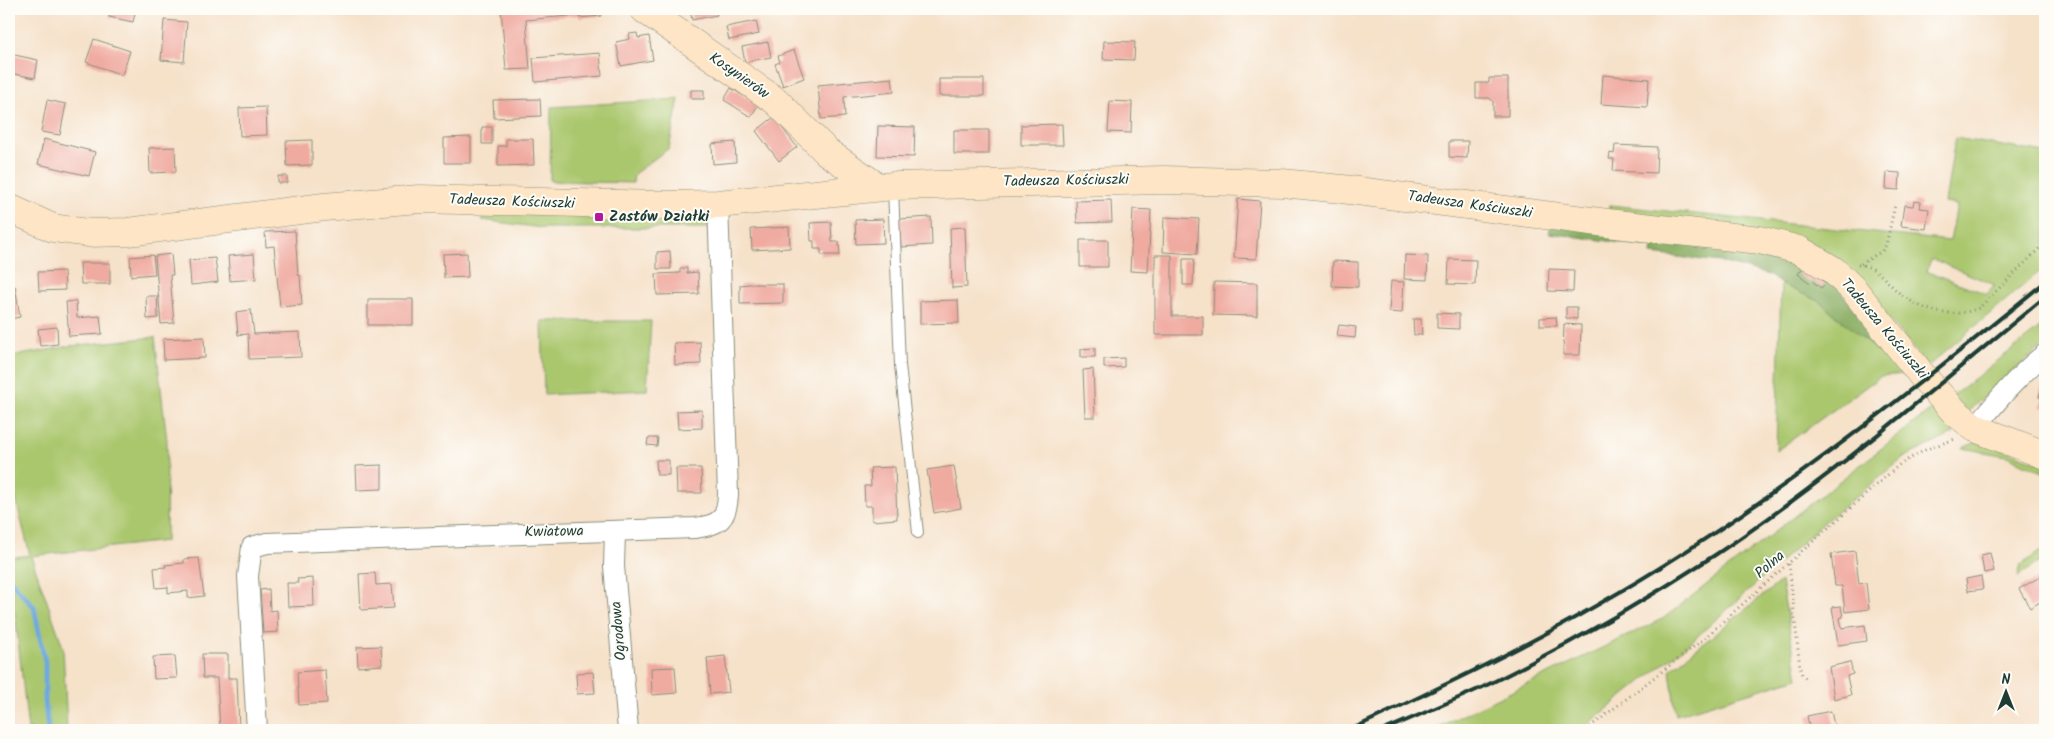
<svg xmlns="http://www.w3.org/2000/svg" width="2054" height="739" font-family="Kalam,sans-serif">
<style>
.green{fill:#abc76e;stroke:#658251;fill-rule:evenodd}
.forest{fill:#88ac61;stroke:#54744a}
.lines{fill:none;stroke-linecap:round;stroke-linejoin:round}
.stream{stroke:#6ca9de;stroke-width:5}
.building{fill:#f0aba1}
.lane-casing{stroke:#8a8f7e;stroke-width:12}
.street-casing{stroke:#8a8f7e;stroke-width:22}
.secondary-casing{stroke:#8a8f7e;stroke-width:29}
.path{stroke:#8a8f7e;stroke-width:3;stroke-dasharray:1 4;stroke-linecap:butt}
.lane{stroke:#fff;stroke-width:10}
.street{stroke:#fff;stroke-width:20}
.secondary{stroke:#fde5c5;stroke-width:28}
.rail{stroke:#1f3d34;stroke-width:4}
.poi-dot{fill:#b5179e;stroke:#fdfcf7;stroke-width:2}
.labels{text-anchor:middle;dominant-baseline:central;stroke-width:4;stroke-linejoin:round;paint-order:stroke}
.street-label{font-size:15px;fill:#1f3d34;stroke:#fdfcf7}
.poi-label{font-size:15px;font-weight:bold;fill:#1f3d34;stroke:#fdfcf7;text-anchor:start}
</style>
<rect width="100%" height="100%" fill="#fdfcf7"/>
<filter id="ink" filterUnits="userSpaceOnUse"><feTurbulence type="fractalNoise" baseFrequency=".02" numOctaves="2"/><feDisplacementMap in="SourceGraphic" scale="10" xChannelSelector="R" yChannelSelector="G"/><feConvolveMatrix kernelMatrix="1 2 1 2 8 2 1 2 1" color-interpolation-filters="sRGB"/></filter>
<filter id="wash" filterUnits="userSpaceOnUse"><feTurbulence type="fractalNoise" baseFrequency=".0096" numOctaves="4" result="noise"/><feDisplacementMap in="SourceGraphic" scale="20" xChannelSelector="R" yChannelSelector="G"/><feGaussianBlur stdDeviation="1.12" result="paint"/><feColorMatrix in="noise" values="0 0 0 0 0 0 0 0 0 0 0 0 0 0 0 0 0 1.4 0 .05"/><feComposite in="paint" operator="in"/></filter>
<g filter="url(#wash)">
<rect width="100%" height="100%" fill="#f6e1c9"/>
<path class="green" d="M679,99L669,148L634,174L633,183L550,181L551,107Z
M1955,138L2045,153V267L1928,366L1842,264L1608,215L1610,205L1950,241L1957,205L1945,203ZM1932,259L1995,285L1987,294L1926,271Z
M482,213L707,217L710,228H542L482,220Z
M1781,284L1819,301L1905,374L1881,376L1776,451Z
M542,321H651L647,390L544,395Z
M2045,324V344L1967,412L1951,397Z
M155,337L167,441L166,541L31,556L63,647L67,730H28L15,613L9,604V558L30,555L9,473V357L70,346Z
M1932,409L1954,424L1953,434L1905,457L1827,520L1692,641L1581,730H1432L1664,618Z
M1983,442L2045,465V473L2007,456L1962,448L1974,443Z
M2045,548V558L2018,577L2021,565Z
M1781,581L1798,678L1676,715L1670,670Z"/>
<path class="forest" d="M1551,225L1662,238L1805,261L1832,280L1905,374L1819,301L1781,284L1769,275L1721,262L1651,254L1652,247L1549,233Z"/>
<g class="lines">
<path class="stream" d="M9,579L34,607L45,662V702L48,730"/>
</g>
<g id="blocks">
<path class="building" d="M110,9H136L133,22L109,17Z
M501,9H600L601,16L579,18V15L526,20L530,69L506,70Z
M690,9H716L717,15L692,20Z
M772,9H792L793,14L773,16Z
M164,20L187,22L184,62L161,60Z
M756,21L759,34L729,40L726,27Z
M637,33L638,38L649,36L653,60L621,66L616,42L630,39L629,34Z
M94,39L130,51L122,75L86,62Z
M1104,41L1135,42L1134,60L1103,59Z
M768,42L771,57L745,62L742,47Z
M794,50L804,78L783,86L775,64L780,62L778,56Z
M600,53L602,76L535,82L533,58Z
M10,54L38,60L35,78L9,73Z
M1603,75L1649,79L1647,107L1601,104Z
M892,78L894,92L844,97L845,117L821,119L818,85Z
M1489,78H1508V116H1493V101L1489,98H1476V83H1489Z
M939,79H984V96H939Z
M731,88L758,105L751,117L724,100Z
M691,90H704V99H691Z
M540,99L541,116L494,118L493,100Z
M47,100L66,104L60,135L41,132Z
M1110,101L1132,102L1131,133L1108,132Z
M266,107L267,135L240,136L239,108Z
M774,117L797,147L779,161L756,131Z
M1062,124L1063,145H1021V125Z
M878,126L915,127L914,157L877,156Z
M482,127H492V144H482Z
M954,130H989V154H954Z
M471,137V163H444V138Z
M44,139L95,152L89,176L38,164Z
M506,139H533L534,165L498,166V146H506Z
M312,140V165L287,166L286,141Z
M1449,141H1468L1467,158L1449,157Z
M735,142L736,162L713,164L712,144Z
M1615,145L1657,147L1656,173L1613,171L1614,159H1609L1610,153L1614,154Z
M175,147L176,172L150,173L149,148Z
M1887,172L1900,173L1899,190L1886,189Z
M278,176H287V183H278Z
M1238,199L1260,201L1256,259L1234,258Z
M1111,200L1112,222L1077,223L1076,201Z
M1914,201L1921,202L1920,208L1929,209L1926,229L1901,226L1904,205L1913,206Z
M1133,209L1151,210L1148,272L1130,271Z
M931,217L932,245L901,247L899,219Z
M1164,217L1199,219L1197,254L1163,252Z
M883,219L884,243L856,244L855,220Z
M831,222L832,242H839L840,255H821V249H814V241H811L810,223Z
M789,227L790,248L752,250L751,229Z
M965,227L967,287L952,288L950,228Z
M295,231L298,275H300L302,305L280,307L274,246L266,247L265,232Z
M1080,240H1108V267H1080Z
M670,251L671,269H657V252Z
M467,253L468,277L444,278L443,254Z
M171,254L173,275H170L174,323L161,324L155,256Z
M254,254L256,279L230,281L228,256Z
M153,255L155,274L131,276L130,257Z
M1155,255H1172V316H1203V335H1155Z
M1405,255L1428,256L1427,280L1404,279Z
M215,258L218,282L191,285L189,260Z
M1183,259H1194L1193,285H1183Z
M1449,259L1476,260L1475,285L1448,284Z
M1333,261L1358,262V287L1332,286Z
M80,263H110V284H81Z
M1804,266L1826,283L1821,288L1812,281L1810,283L1798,274Z
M680,268H687V273L698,272L699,294L657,295L656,274L680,273Z
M1549,269L1574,270L1573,292L1548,291Z
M64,271L65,290L39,291L38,272Z
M1391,281L1404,282L1402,313L1389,312Z
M1214,282L1257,283V316L1213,315Z
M749,284H783V303L740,304V285Z
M15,286L20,317L10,319L9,287Z
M146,296H157L158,318L147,319Z
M368,299H413V325H368Z
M958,300L959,323L920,324V301Z
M76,301L77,318L100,316L102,334L69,336L66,302Z
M1566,307H1577V319L1566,318Z
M251,310L254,334L300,332L301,357L249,359L248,334L238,335L236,312Z
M1437,313L1459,314V329L1437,328Z
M1556,317L1557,326H1540V318Z
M1413,319H1421L1422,335H1414Z
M1564,324L1581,325L1580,355H1563Z
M1339,325L1356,327L1355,338L1337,336Z
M57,327L58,344L40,346L38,329Z
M204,337L205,358L164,360L163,339Z
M700,342L701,364L675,365L674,343Z
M1095,348V357H1081V349Z
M1124,358V367L1104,368V359Z
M1093,369L1095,417H1085L1083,370Z
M2045,376V408L2041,407L2043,398L2039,397Z
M702,410V428L678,429L677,411Z
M648,438H658L657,446L647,445Z
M656,460H669V475H657Z
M382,465V489L357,490L356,466Z
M954,466L961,508L934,513L927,470Z
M895,467L897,519L872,521V506H865L864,486H871L870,468Z
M676,468H701L702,493H677Z
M1855,551L1859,584L1866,583L1869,609L1845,612L1842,586H1835L1831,554Z
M1990,553L1994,571L1984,573L1981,555Z
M199,558L204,596L188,598V591L168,593V587L156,588L154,568L166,567L165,565L184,563V559Z
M375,573L376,585L392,584L394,608L361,610L359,574Z
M2045,574V599L2030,608L2019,589Z
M1981,576L1983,589L1968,591L1966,579Z
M313,578L314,606L288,607L287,583H298L297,579Z
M269,589L270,611L277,610L278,632L263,633L260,590Z
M1841,606L1843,617L1840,618L1842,628L1865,625L1867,641L1838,645L1832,607Z
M381,646L382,665L358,667L357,647Z
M202,654H228V678H237L239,730H220L217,678H203Z
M175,656L177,678L154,679L153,657Z
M725,656L729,692L710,694L707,658Z
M1850,662L1853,674L1847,676L1851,695L1834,699L1829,667Z
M675,667L677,693L652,695L651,668Z
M325,670L327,703L299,705L297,672Z
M593,672L595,693L577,694L576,673Z
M1831,711L1835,730H1810L1807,716Z"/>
</g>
</g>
<g filter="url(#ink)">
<use href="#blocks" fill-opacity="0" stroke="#8a8f7e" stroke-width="1"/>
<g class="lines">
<defs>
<path id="lane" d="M893,188L900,365L918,533"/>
<path id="street" d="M1975,428C1997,401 2018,375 2045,354
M615,532L614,566L628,730
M257,730L248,576L252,547L267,543L350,540L695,528C720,525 727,519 728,494L718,204"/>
<path id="secondary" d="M644,9L776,101L827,152L878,187
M9,208L53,228L88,233L128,232L324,207L419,199L659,205L718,204L893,186L1164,180L1282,183L1342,189L1607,223L1760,240L1799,250L1833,270L1854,290L1925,379L1955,412L1975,428L2045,455"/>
</defs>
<use href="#lane" class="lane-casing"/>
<use href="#street" class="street-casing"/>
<use href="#secondary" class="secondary-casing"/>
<path class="path" d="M1861,264L1882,251L1886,245L1895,205
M1858,265C1875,265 1885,280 1896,290C1920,311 1949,320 1979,308L2045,243
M1789,564L1800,668L1802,675L1806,678
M1586,730L1700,642L1900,464L1927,449L1955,439"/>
<use href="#lane" class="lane"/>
<use href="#street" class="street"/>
<use href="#secondary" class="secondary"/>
<path class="rail" d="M1350,730C1434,690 1518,651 1599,604C1759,513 1903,398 2045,282
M1384,730C1417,716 1450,702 1483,687C1563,648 1640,604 1715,555C1832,478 1937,385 2045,297"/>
</g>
</g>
<rect class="poi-dot" x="594" y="212" width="10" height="10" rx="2.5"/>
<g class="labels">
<g class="street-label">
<text transform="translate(739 76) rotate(35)">Kosynierów</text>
<text transform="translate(1066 181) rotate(-1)">Tadeusza Kościuszki</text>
<text transform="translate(512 202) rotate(2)">Tadeusza Kościuszki</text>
<text transform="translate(1470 205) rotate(8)">Tadeusza Kościuszki</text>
<text transform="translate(1884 329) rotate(50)">Tadeusza Kościuszki</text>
<text transform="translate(554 532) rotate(-1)">Kwiatowa</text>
<text transform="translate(1770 565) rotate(-41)">Polna</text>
<text transform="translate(619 631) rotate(-95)">Ogrodowa</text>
</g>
<g class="poi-label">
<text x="609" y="217">Zastów Działki</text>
</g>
</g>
<rect width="2054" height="739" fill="none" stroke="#fdfcf7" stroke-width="30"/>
<g transform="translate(2006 692)" stroke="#fdfcf7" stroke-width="4" paint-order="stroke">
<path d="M0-4L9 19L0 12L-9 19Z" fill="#1f3d34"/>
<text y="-8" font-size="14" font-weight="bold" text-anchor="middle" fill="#1f3d34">N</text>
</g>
</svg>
